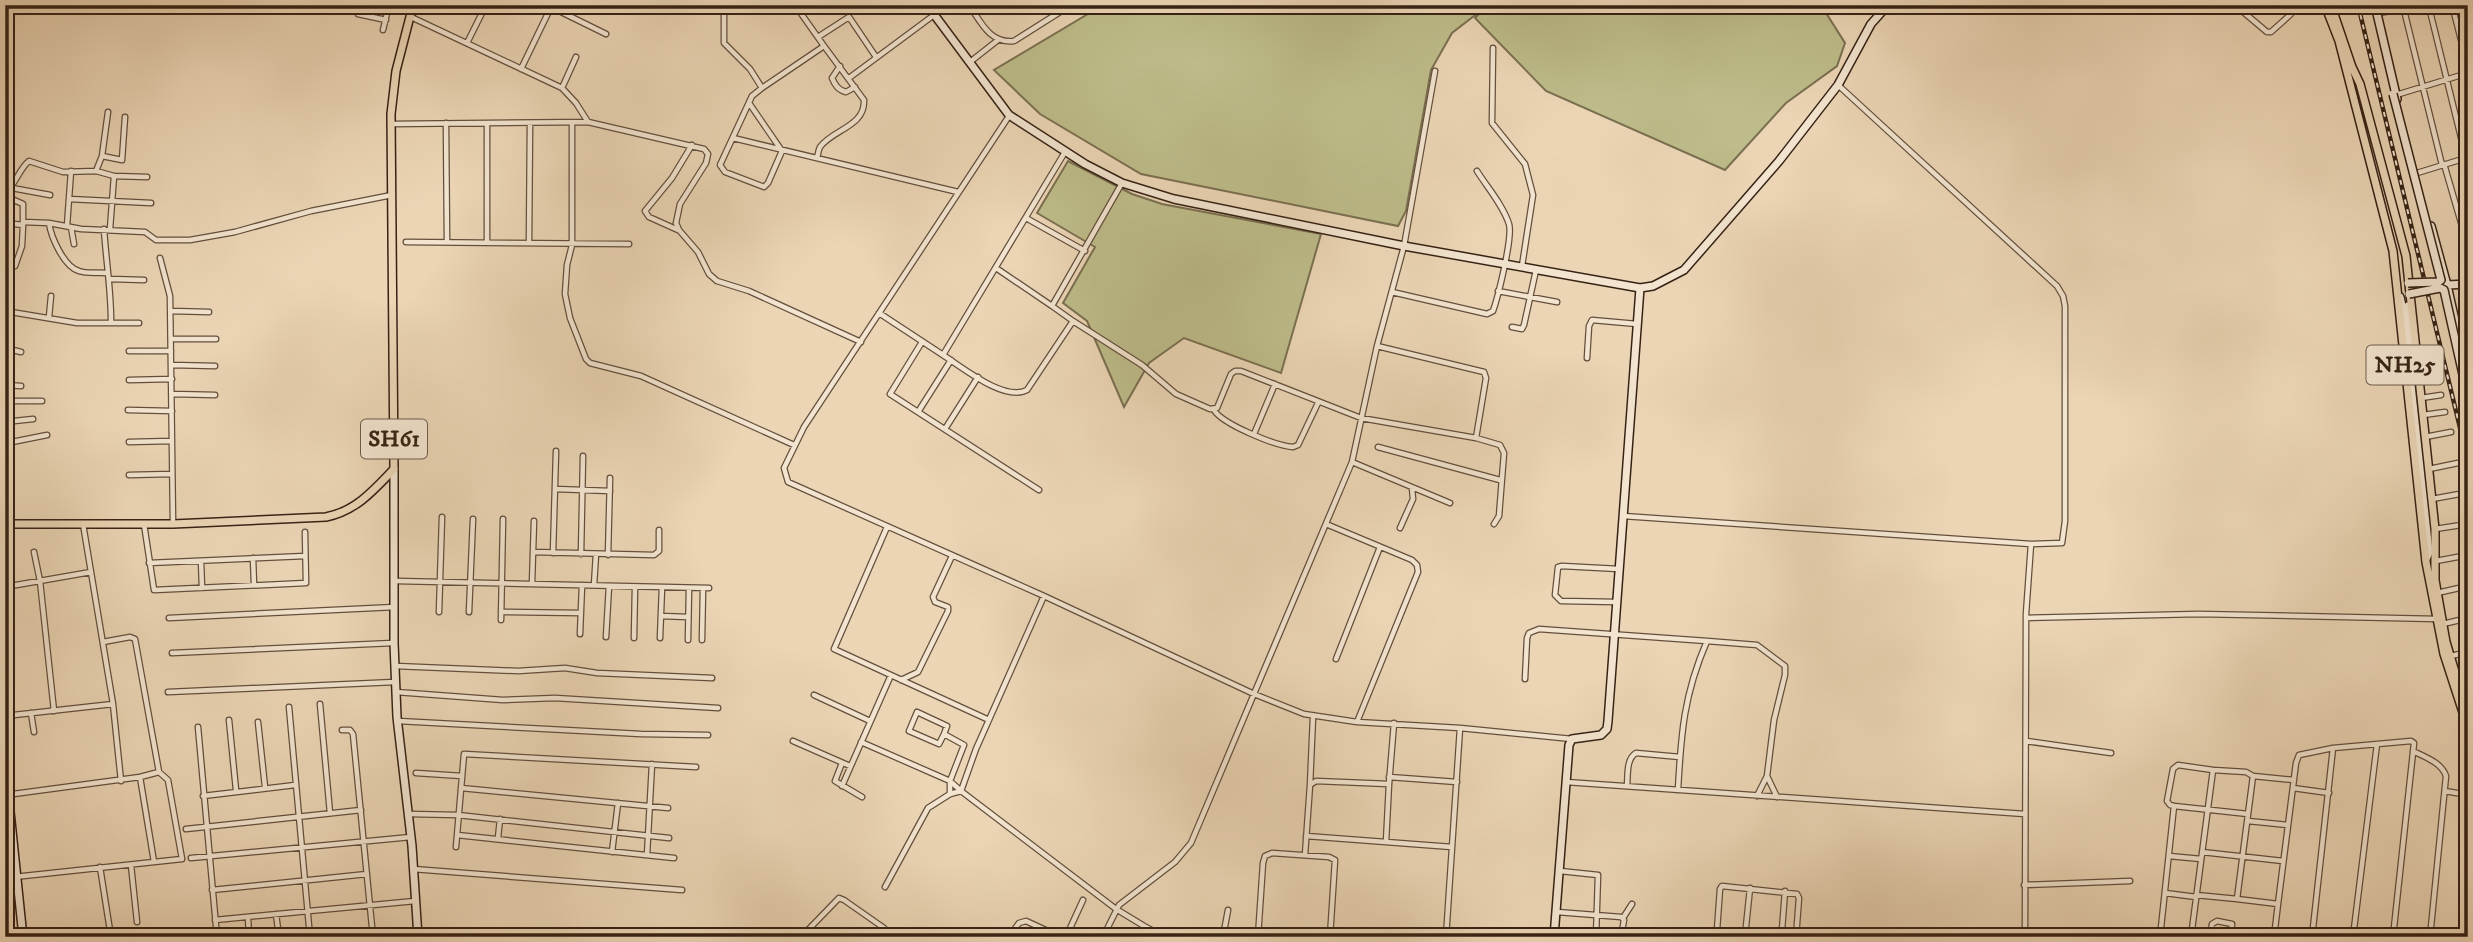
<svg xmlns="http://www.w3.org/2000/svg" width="2473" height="942" font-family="'IM FELL DW Pica',serif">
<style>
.green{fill:#bdbc8a;stroke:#7a6f50;stroke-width:2}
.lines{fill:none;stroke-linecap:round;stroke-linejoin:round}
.street-casing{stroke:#634f3d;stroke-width:7}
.secondary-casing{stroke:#362215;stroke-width:10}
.primary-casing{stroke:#362215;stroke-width:10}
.street{stroke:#f2e4cf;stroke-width:4.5}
.secondary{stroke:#f2e4cf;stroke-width:7}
.primary{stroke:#ebd5b5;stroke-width:7}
.rail-casing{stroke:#362215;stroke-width:4.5}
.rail{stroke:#f2e4cf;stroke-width:2;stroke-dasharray:5;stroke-linecap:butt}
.secondary-bridge-casing{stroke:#362215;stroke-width:10;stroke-linecap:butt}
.secondary-bridge{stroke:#f2e4cf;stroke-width:7}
.labels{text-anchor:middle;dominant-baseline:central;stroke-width:5;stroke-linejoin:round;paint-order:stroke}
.shield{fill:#f2e4cf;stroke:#6e5c4d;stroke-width:2}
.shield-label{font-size:23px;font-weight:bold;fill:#362215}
</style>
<rect width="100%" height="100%" fill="#ebd5b5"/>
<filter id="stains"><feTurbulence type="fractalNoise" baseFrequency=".00286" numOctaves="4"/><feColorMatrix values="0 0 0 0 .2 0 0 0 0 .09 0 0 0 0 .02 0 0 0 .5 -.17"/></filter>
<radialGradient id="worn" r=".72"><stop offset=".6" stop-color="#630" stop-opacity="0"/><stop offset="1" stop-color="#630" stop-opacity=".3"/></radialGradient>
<path class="green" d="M1103,5H1821L1845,43L1837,66L1786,103L1725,170L1546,91L1475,18L1487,6L1452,33L1431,70L1406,211L1398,226L1141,174L1040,114L994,70Z
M1068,161L1132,194L1162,204L1321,234L1281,373L1184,338L1149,363L1124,407L1087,321L1063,303L1095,247L1037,213Z"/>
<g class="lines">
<defs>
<path id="street" d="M360,5L358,14L386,20
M547,5L606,34
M724,5V43L750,69L762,88L824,46L864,100C865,127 833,129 820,147C818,151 818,155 817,158
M795,5L824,46
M969,5C981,22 990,44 1014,41L1071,5
M2235,5L2267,32H2271L2291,14L2290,9L2286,5
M2452,5L2468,67
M2429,7L2466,158
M2404,10L2442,165
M2377,13L2438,5
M411,17L562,88L576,103L588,122
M383,30L389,5
M818,37L849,17L876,57
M467,43L486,5
M1493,48L1492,123L1525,164L1533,195L1522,266
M970,62L998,40
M840,66L832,78C835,85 838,90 846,92L855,87
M521,69L551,7
M849,78L934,15
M562,88L576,57
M2396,95L2468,73
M749,103L782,151L768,183L764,187L725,172L720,165L752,96L762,88
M1009,116L804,427L784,468L788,482L1044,596L1254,694L1304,714L1357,722L1460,728L1572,739
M446,123L447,242
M487,123V243
M572,123V245L567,265L565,294L570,318L586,359L590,363L641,376L794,445
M392,124L588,122L704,149L708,154L706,163L680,204L676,223L679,230L698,252L709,274L717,281L749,291L861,342
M733,138L958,192
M102,156L122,160L125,117
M2444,164L2462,226
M96,171L102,156L108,112
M2417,173L2466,158
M12,188L50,195
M5,193C16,184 19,169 29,161L63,172L96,171L114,176L147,177
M5,196L23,204V222L49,223L81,229L145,232L156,240H190L235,232L311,211L392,195
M69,199L151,203
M1026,218L1085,251
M5,223L23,225V223
M49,223C51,237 64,267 79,271C87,274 99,272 108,273
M2468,225L2462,226L2468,250
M67,226L71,171
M71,227L74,244
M104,229C106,260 111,290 111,321
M110,229L114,176
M678,230L649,217L645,211L672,178L692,145
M406,242L629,244
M529,243L530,123
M160,258L170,296L173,524
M15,266L22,246L23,225
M996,268L1052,306
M110,279L144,280
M1498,291L1557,302
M1392,292L1487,314L1493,311C1498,297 1513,237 1509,224C1503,205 1487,187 1477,171
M5,311L77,323H139
M171,311L209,312
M879,313L943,355L1065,152
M49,317L51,296
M1073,321L1142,365L1176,394L1210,409L1217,408L1231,374L1235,371H1241L1361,418L1476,438L1486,378L1484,372L1377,346
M1512,327L1522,329L1524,325L1536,270
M171,339H216
M922,342L890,394L1039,490
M5,348L21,352
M129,351H171
M943,355C963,368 1005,402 1027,390L1073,321L1052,306L1122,183
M1587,358L1589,326L1592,320L1637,324
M171,365L215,366
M129,380L172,379
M6,385L21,386
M5,387L11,350
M172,394L215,395
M2421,398L2441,395
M5,401H42
M128,410L172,411
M1214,410C1222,424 1276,446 1293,447L1298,445L1318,403
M918,412L951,360
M2423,415L2445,412
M5,422L33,419
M5,429L7,443L47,435
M945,429L978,377
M1254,434L1275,384
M2425,437L2451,432
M1476,438L1500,445L1504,453L1499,516L1494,524
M129,442L172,441
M1378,447L1500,480
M1352,462L1450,503
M2429,469L2458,463
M129,475L172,474
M555,489L610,491
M2432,499L2465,493
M1623,516L2031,544L2062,543L2065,521V306L2063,296L2057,286L1838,85
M83,524L113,704L121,781
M144,524L154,590L306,583L305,532
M1326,524L1412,560L1417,565L1418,572L1357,722
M887,527L834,649L989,720
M1400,528L1413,499L1412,488
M2435,529L2468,524
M34,552L40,581L54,711
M533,552L534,521
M553,553L556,451
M581,554L583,456
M608,555L610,478
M253,558L254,585
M201,561L202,588
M2436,561L2468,555
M149,563L305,556
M396,581L709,588
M532,584L533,552L654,555L659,551V530
M594,585L596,554
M5,587L91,572
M2437,593L2468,586
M1044,596L976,749L961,791L1116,909L1144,926L1165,937
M1616,602L1561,601L1555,595L1558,567L1562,566L1619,569
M439,612L442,517
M469,612L473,519
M501,612L581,613
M661,616L688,617
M169,618L395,607
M2026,618L2199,614L2437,619
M501,620L503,519
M2443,624L2468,618
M580,634L582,585
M606,637L609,586
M634,638L635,587
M660,638L662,587
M688,640L689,588
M702,640L703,588
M1707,641L1757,645L1785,666V675L1774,720L1767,776L1757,796
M103,642L130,637L135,639L159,772L140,777L154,862L182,859L168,780L159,772
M172,653L393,643
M2451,656L2468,652
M1336,659L1380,547
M395,666L518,671L565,668L597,673L712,678
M1525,679L1527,638L1529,633L1539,629L1707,641C1684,694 1681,733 1678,790
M901,680L918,672L948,611V607L935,602L933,597L952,556
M168,692L395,682
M396,692L503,700L555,698L718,708
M814,695L870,721
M320,704L330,813
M289,707L310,937
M31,713L34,732
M5,716L113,704
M229,720L236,790
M398,721L641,734L708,735
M258,722L265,787
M198,727L217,937
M342,730H350L353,734L373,937
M944,734L939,744L909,731L917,712L947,726L944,734L964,745L950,781V794L961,791
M793,741L850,766
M2026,741L2111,753
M861,742L950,781L960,790
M2413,751C2425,757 2442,763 2446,776L2430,937
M842,763L835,781L862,797
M416,773L462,776
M1767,776L1777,797
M2253,776L2294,780
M1389,777L1457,782
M1566,782L2025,814
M1310,785L1313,717
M842,786L891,675
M1627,786C1628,775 1626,759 1636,753L1680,757
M461,788L668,808
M2293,788L2329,793
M2445,791L2468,795
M6,795L140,777
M203,796L295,785
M2174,806L2248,814
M409,814L458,815L669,838
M2248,821L2288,825
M186,829L361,810
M457,835L674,858
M1306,836L1452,847
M498,838L500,819
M1386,842L1389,784
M456,847L464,754L696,767
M612,852L618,803
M2202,852L2283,861
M647,855L652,764
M1305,855L1310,785L1316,781L1389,784L1394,723
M2169,856L2201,859
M191,858L411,837
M131,865L137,922
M100,867L111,937
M413,869L682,890
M1560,871L1598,875L1596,937
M5,878L154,862
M2024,885L2130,881
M885,887L928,808L950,794
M212,890L367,874
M2165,893L2196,897
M2196,895L2237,899L2253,776L2246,772L2213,770
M2237,899L2278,904L2274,937
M2278,904L2296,763L2299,755L2333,748L2411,741L2414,743L2393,937
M1557,912L1621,917L1624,920L1621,937
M276,914L279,937
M248,917L249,937
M1623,918L1632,904
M215,920L415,901
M1745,936L1750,888
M67,937L110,932
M364,937L373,936
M806,937L807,931L839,898L844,900L884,928
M1009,937L1019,923L1026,921L1061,937
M1066,937L1083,900
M1103,937L1119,905L1175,862L1191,843L1352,462L1377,346L1404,246L1435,71
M1223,937L1228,910
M1258,937L1263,863L1265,856L1272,853L1329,857L1335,860L1330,937
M1446,937L1460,728
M1764,937L1720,932L1717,930L1720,889L1722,886L1797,894L1799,898L1796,937
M1778,937L1782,930L1785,891
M2025,937L2026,614L2031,544
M2160,937L2174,806L2170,805L2167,801L2173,769L2178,765L2213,770L2191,937
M2210,937L2212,924L2217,921L2232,924L2231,937
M2312,937L2333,748
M2353,937L2377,744"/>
<path id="secondary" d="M927,5L1009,115L1085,164L1122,183L1174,199L1404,246L1640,288L1653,286L1684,270L1779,161L1838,85L1871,24L1888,5
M2375,5L2397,99
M2431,226L2447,285L2468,378
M2447,285L2468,284
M2400,297L2403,310L2429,552L2426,559
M2408,306L2412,357
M394,469V643L397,717L412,846L418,937
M5,763L23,937
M1554,937L1569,745L1572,739L1601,735L1607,729L1608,721L1640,288"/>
<path id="primary" d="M2325,5L2339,41L2393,251L2426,562L2444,654L2468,728
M2331,5L2352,67L2360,84L2406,256L2435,529V580L2446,642L2467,712
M5,524H173L326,517C356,511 374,490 394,469L391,114L396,71L413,5"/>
</defs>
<use href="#street" class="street-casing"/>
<use href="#secondary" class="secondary-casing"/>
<use href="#primary" class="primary-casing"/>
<use href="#street" class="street"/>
<use href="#secondary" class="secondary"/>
<use href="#primary" class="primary"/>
<defs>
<path id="rail" d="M2358,5L2468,461"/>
</defs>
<use href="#rail" class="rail-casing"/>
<use href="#rail" class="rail"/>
<defs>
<path id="secondary-bridge" d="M2393,94L2441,280L2438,282L2408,283
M2409,294L2440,288L2444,290L2468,397"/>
</defs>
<use href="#secondary-bridge" class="secondary-bridge-casing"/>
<use href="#secondary-bridge" class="secondary-bridge"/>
</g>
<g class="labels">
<g class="shield">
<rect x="2366.5" y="345.5" width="77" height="39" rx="5"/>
<rect x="361" y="419.5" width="66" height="39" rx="5"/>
</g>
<g class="shield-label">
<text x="2405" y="365">NH25</text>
<text x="394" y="439">SH61</text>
</g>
</g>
<rect width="2473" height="942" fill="none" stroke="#ebd5b5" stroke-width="28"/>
<rect x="7" y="7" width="2459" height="928" fill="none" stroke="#362215" stroke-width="3.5"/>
<rect x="14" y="14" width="2445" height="914" fill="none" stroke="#362215" stroke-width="2"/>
<rect width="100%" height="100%" filter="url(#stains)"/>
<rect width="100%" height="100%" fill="url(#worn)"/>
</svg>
